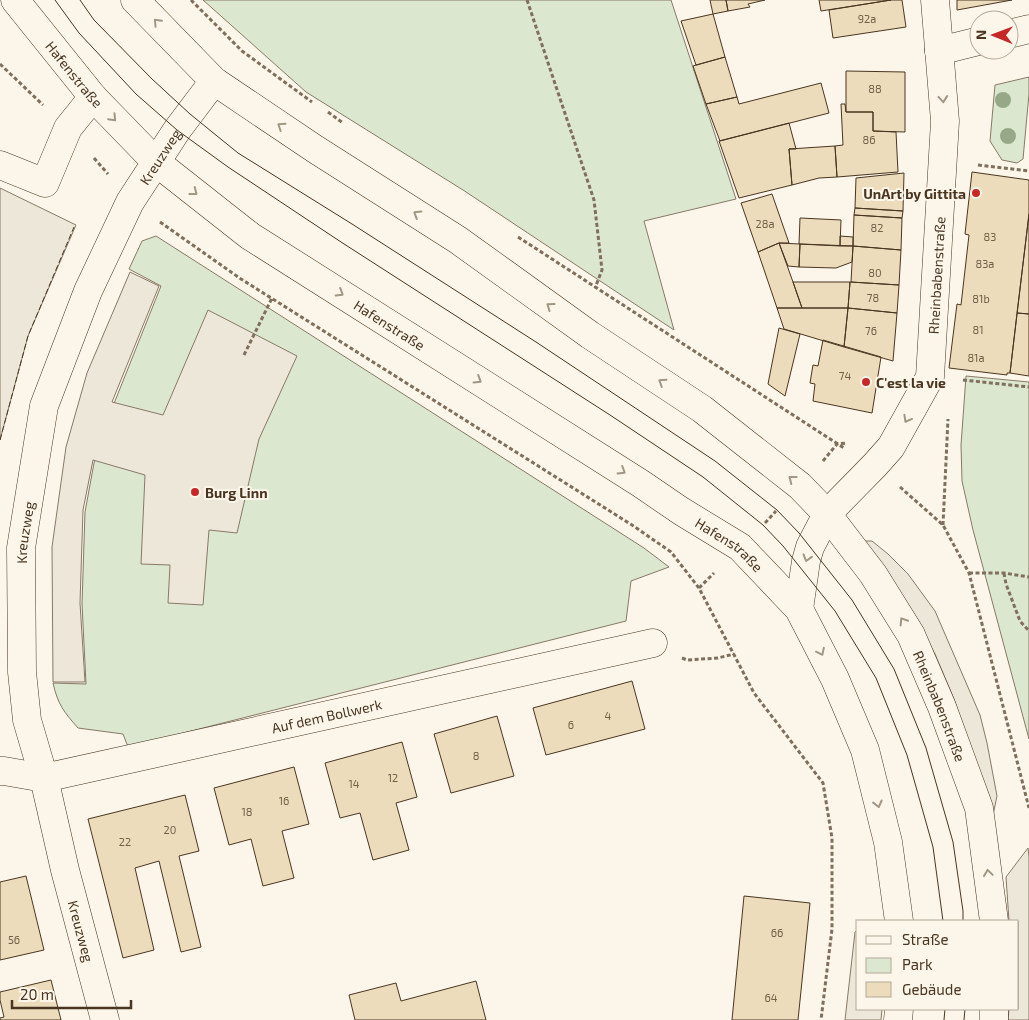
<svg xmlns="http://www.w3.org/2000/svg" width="1029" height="1020" font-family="'Exo 2',sans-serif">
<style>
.green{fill:#dce7d0;stroke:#887966}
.parking{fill:#ede7d9;stroke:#887966}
.building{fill:#ecdcbc;stroke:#4a3520}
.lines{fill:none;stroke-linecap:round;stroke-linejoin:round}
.minor-casing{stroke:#4a3520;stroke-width:29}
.major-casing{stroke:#4a3520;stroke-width:29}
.path{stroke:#7f6f5c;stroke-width:3;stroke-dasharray:4 2.5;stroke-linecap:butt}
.minor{stroke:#fbf6e9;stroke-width:28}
.major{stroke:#fbf6e9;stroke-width:28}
.tram{stroke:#4a3520;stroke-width:1}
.fence{stroke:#4a3520;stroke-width:1;stroke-dasharray:6 2.5;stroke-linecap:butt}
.tree{fill:#96a887}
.oneway{stroke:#a29684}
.poi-dot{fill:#c62828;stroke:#fbf6e9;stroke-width:2}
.labels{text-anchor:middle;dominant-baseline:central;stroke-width:4;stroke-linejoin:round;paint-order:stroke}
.number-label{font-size:11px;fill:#725f47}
.street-label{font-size:14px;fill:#4a3520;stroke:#fbf6e9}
.poi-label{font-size:14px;font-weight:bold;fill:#4a3520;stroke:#fbf6e9;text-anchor:start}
</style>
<rect width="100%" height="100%" fill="#fbf6e9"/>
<path class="green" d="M203,0H671L736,199L644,221L674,330L463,190L306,92Z
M1029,77V94L1023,159L1017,163L1002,160L990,141L995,85Z
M156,236L644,548L669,567L631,581L626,621L128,747L123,734L78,728C64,712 58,705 53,683L86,684L82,604L85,512L94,463L115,401L161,286L129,269L142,241Z
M966,376L1029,382V739L973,530L962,481L961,445Z"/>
<path class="parking" d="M0,188L76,225L28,336L0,440Z
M130,272L159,286L112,402L163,415L208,310L297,356L259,439L237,533L209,530L203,605L168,603L170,565L141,564L145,475L93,460L83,510L80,603L85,682H53L52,547L66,447L87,373Z
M864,541H872L888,554L908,574L935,611L980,715L987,743L997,796L991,825L975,761L954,699L935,654L903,597Z
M1028,848L1029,857V1020H1008L1009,1009H1018V921H1009L1006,877Z
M858,929V1009H882L881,1020H845L855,932Z"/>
<path class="building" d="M710,0H726L728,11L713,14Z
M726,0H765L748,4L750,7L728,11Z
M819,0H891L821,11Z
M891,0H902L906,27L833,38L829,10Z
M957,0H1012L957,10Z
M713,14L725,57L696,65L681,21Z
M725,57L737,97L706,104L693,66Z
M846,71L905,72V132L873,131V112H846Z
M821,83L829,113L720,141L706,104L737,97L739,104Z
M841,104H845L846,112H873V131L896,132L898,172L837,177L835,146L843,145Z
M789,123L796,149H789L792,185L739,198L719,141Z
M835,146L837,177L819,178L792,185L789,149Z
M972,172L1029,180V214L1010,373H1007V375L949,368L957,304L961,305L969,235L965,234Z
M904,173L903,211L855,208L856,178Z
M772,194L789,243H779L758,252L741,203Z
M855,208L903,211L902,218L854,215Z
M1029,214V314L1017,313Z
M854,215L902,218L901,250L853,246Z
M800,218L841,220L840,246L799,244Z
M840,236L853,237V246H840Z
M779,243L793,282L802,308H777L758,252Z
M779,243L800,244L799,267L788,266Z
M800,244L853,246L852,262L836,268L799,267Z
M853,246L901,250L899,285L851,282Z
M793,282H850L848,308H802Z
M850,282L899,285L897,313L848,308Z
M777,308H848L844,347L784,329Z
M848,308L897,313L893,361L844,347Z
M1017,313L1029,314V376L1010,373Z
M779,328L800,334L785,396L768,384Z
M823,340L881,357L872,413L813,401L815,384L810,383L813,365L818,366Z
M632,681L645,729L546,755L533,708Z
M497,716L514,776L451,793L434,734Z
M402,742L417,797L396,803L409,850L373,860L360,813L340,818L325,763Z
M294,767L309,824L282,831L294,878L263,886L251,839L229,845L214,788Z
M185,795L199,851L179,856L201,947L181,952L159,861L135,868L154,950L123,958L88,819Z
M26,876L44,950L0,960V882Z
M744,896L810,903L798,1020H732Z
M51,980L61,1020H0V1018L4,1017L0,1000V992Z
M476,981L486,1020H355L349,995L396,983L401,1001Z"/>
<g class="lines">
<defs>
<g id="minor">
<path d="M1009,34L1029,29"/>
<path d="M939,51L979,41"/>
<path d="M0,165L45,183L68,128L93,97"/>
<path id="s1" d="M799,609L806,561L810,547L827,514L875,465L891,447L930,377L945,121L935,0"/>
<path id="s2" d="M0,771H4L44,778L653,643"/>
<path id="s3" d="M105,1020L65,870L44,778L27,720L22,672L21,548L44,406L88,291L130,202L177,130L214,81"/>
</g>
<g id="major">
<path id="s4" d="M15,0L93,97L156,162L250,236L640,483L681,511L740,547L799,609L835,679L865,750L888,842L899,921"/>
<path id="s5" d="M135,0L214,81L315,149L458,240L590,335L702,409L800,486L827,514L873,574L911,635L942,707L979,808L994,921"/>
<path d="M898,1020L899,1009"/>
<path d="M994,1020V1009"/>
</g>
</defs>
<use href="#minor" class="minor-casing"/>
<use href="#major" class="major-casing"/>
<path class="path" d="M191,0L242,51L312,102
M527,0L594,200L602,270L595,288
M0,64L43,105
M328,112L343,123
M94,158L108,174
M978,165L1029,171
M160,222L241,279L632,525L671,552L699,588L754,693L823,783L832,838V929L821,1020
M518,237L844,448
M244,355L272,298
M963,380L1029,387
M823,461L837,444L847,443
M900,487L943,525L969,573L1029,808
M765,523L776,511
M943,525L948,419
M969,573H1004L1029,577
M1004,573L1006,584L1020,621L1029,631
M699,588L714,573
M682,658L687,660L718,658L734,654"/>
<use href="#minor" class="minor"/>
<use href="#major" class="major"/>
<path class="tram" d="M55,0L79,33L136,94L177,130L228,167L341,242L610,415L703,477L763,525L783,546L835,611L876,678L907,755L933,847L943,921
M80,0L94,20L152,79L190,114L238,153L352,224L536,342L715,461L777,510L799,533L852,600L894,669L926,748L953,842L963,911V921
M944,1020L945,1009
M964,1020L965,1009"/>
<path class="fence" d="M0,440L28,336L74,227"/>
</g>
<g class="tree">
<circle cx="1003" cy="100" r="8"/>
<circle cx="1008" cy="136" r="8"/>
</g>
<defs><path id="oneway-chevron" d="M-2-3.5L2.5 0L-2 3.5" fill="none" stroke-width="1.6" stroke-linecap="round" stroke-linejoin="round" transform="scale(1.25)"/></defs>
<g class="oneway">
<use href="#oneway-chevron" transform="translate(157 22) rotate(-134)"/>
<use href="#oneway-chevron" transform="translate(943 99) rotate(85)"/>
<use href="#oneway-chevron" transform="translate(113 118) rotate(46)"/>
<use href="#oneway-chevron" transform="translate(281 126) rotate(-146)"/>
<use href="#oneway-chevron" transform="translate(194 192) rotate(38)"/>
<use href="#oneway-chevron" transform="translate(417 214) rotate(-148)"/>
<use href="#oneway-chevron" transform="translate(340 293) rotate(32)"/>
<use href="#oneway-chevron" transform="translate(550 306) rotate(-144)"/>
<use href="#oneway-chevron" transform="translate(478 380) rotate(32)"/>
<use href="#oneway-chevron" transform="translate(662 382) rotate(-147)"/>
<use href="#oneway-chevron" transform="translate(907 419) rotate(119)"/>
<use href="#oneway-chevron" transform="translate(622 471) rotate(32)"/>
<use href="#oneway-chevron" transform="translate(792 479) rotate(-142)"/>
<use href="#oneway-chevron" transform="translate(807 558) rotate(107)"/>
<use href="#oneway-chevron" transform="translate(903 621) rotate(-122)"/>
<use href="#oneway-chevron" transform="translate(821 652) rotate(64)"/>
<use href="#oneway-chevron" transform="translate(878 804) rotate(76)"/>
<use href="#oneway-chevron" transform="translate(988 873) rotate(-98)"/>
</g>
<g class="poi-dot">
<circle cx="976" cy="193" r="5"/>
<circle cx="866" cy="382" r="5"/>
<circle cx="195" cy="492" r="5"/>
</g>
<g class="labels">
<g class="number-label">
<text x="867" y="18">92a</text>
<text x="875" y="88">88</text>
<text x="869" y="139">86</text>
<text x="765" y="223">28a</text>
<text x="877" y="227">82</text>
<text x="990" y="236">83</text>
<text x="985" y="263">83a</text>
<text x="875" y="272">80</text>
<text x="873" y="297">78</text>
<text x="981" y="298">81b</text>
<text x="978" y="329">81</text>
<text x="871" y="330">76</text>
<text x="976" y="357">81a</text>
<text x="845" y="375">74</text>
<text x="608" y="715">4</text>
<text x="571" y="724">6</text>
<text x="476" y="755">8</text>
<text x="393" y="777">12</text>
<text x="354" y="783">14</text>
<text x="284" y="800">16</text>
<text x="247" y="811">18</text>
<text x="170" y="829">20</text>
<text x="125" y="841">22</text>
<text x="777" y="932">66</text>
<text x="14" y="939">56</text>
<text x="771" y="997">64</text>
</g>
<g class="street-label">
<text stroke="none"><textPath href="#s4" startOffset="95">Hafenstraße</textPath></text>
<text stroke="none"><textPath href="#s3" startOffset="902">Kreuzweg</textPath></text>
<text stroke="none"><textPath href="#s1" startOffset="375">Rheinbabenstraße</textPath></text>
<text stroke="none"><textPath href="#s4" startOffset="500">Hafenstraße</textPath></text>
<text stroke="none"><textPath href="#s3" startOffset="498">Kreuzweg</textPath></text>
<text stroke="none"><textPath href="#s4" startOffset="905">Hafenstraße</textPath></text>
<text stroke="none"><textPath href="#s5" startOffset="1089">Rheinbabenstraße</textPath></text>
<text stroke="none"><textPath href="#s2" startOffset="334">Auf dem Bollwerk</textPath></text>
<text transform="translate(81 931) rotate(75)">Kreuzweg</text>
</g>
<g class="poi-label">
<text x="966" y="193" text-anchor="end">UnArt by Gittita</text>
<text x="876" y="382">C'est la vie</text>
<text x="205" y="492">Burg Linn</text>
</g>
</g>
<rect x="856" y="920" width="162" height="90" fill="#fbf6e9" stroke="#b4a999"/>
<rect x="866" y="936" width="25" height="8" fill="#fbf6e9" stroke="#b4a999"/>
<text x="902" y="945" font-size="15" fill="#4a3520">Straße</text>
<rect x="866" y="958" width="25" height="15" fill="#dce7d0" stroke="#b4a999"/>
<text x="902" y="970" font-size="15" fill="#4a3520">Park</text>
<rect x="866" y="982" width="25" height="15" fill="#ecdcbc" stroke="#b4a999"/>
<text x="902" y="995" font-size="15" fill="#4a3520">Gebäude</text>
<g transform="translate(994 35) rotate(271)"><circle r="24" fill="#fbf6e9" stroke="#b4a999"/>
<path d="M0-4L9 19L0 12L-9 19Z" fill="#c62828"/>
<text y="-8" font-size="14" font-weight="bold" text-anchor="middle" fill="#4a3520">N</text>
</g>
<path d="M12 1000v8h119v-8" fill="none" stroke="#4a3520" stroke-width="2.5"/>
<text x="20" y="1000" font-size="15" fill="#4a3520" stroke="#fbf6e9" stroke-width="4" paint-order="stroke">20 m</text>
</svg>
